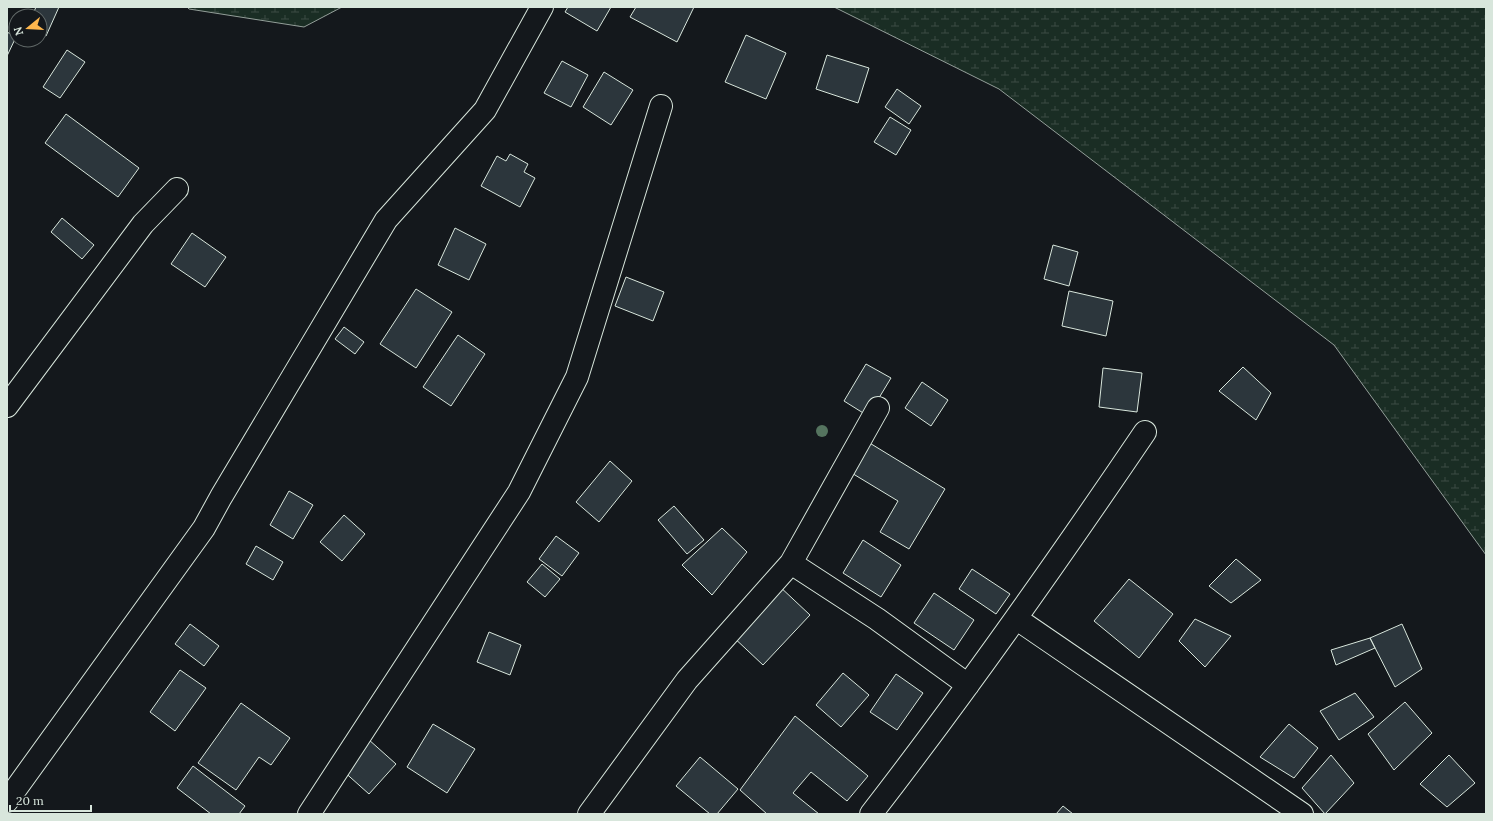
<svg xmlns="http://www.w3.org/2000/svg" width="1493" height="821" font-family="Lora,serif">
<style>
.wetland{fill:url(#wetland-marsh);stroke:#939e99}
.building{fill:#2c363c;stroke:#d8e6dc}
.lines{fill:none;stroke-linecap:round;stroke-linejoin:round}
.minor-casing{stroke:#d8e6dc;stroke-width:24}
.minor{stroke:#14181c;stroke-width:22}
.tree{fill:#55745f}
</style>
<defs>
<pattern id="wetland-marsh" width="20" height="14" patternUnits="userSpaceOnUse"><rect width="20" height="14" fill="#1a2d24"/><path d="M1 5h8M5 5V1M11 12h8M15 12V8" fill="none" stroke="#3b4b43"/></pattern>
</defs>
<rect width="100%" height="100%" fill="#14181c"/>
<path class="wetland" d="M187,7H342L304,27L189,9Z
M834,7H1486V555L1334,345L999,89Z"/>
<path class="building" d="M36,7H59L46,36L40,33V16H32Z
M568,7H611L597,31L565,12Z
M636,7H694L677,42L630,17Z
M7,32L16,37L7,56Z
M746,35L786,53L766,99L725,82Z
M67,50L85,62L60,98L43,87Z
M827,55L869,68L858,103L816,89Z
M562,61L588,75L571,107L544,93Z
M604,72L633,90L611,125L583,107Z
M897,89L921,106L909,124L885,107Z
M66,114L139,168L118,197L45,143Z
M890,117L911,130L896,155L874,142Z
M510,154L528,164L524,172L535,178L520,207L481,186L497,156L506,161Z
M62,218L94,245L82,259L51,232Z
M455,228L486,244L469,280L438,265Z
M192,233L226,257L205,287L171,264Z
M1053,245L1078,252L1069,286L1044,279Z
M626,277L664,292L653,321L615,306Z
M416,289L452,312L416,368L380,344Z
M1069,291L1113,301L1106,336L1062,326Z
M344,327L364,342L355,354L335,339Z
M458,335L485,354L451,406L423,387Z
M866,364L891,378L868,416L844,401Z
M1243,367L1271,393L1256,420L1219,391Z
M1103,368L1142,373L1137,412L1099,407Z
M922,382L948,400L931,426L905,408Z
M868,442L945,489L909,549L880,532L898,501L850,472Z
M610,461L632,481L599,522L576,502Z
M289,491L313,505L293,539L270,525Z
M674,506L704,540L687,554L658,520Z
M344,515L365,534L342,561L320,542Z
M722,528L747,552L712,595L682,565Z
M556,536L579,553L562,576L539,559Z
M863,540L901,565L881,597L843,573Z
M256,546L283,562L273,580L246,564Z
M1236,559L1261,580L1231,603L1209,586Z
M542,564L560,579L545,597L527,582Z
M972,569L1010,594L996,614L959,589Z
M1129,579L1173,614L1139,658L1094,621Z
M777,584L810,615L763,665L730,634Z
M934,593L974,620L954,650L914,623Z
M1195,619L1231,636L1205,667L1179,641Z
M190,624L219,646L204,666L175,644Z
M1402,624L1422,669L1395,687L1370,638Z
M489,632L521,645L510,675L477,662Z
M1370,638L1375,648L1336,665L1331,650Z
M180,670L206,688L175,731L150,712Z
M843,673L869,695L841,727L816,705Z
M896,674L923,693L897,730L870,712Z
M1355,693L1374,717L1339,740L1320,711Z
M1405,702L1432,733L1394,770L1368,734Z
M241,703L290,738L271,765L259,757L236,790L198,763Z
M795,716L868,776L847,801L811,772L793,793L819,814H767L740,790Z
M433,724L475,749L447,793L407,767Z
M1289,724L1318,748L1294,778L1260,757Z
M368,739L396,764L369,794L341,769Z
M1331,755L1354,783L1325,814L1302,788Z
M1449,755L1475,783L1447,807L1420,784Z
M700,757L738,789L717,814H710L676,786Z
M193,766L245,806L239,814H211L177,788Z
M1063,806L1073,814H1056Z"/>
<g class="lines">
<defs>
<path id="minor" d="M7,406L143,224L177,189
M791,563L877,619L968,685
M1017,619L1302,814
M7,801L204,528L221,497L386,220L485,110L542,7
M309,814L519,492L577,377L661,106
M589,814L687,680L791,563L878,408
M871,814C967,690 1057,562 1145,432"/>
</defs>
<use href="#minor" class="minor-casing"/>
<use href="#minor" class="minor"/>
</g>
<circle class="tree" cx="822" cy="431" r="6"/>
<rect width="1493" height="821" fill="none" stroke="#d8e6dc" stroke-width="16"/>
<g transform="translate(28 28) rotate(252)"><circle r="19" fill="#14181c" stroke="#626a69"/>
<path d="M0-3L7 15L0 10L-7 15Z" fill="#ffb74d"/>
<text y="-6" font-size="11" font-weight="bold" text-anchor="middle" fill="#d8e6dc">N</text>
</g>
<path d="M10 805v6h81v-6" fill="none" stroke="#d8e6dc" stroke-width="2"/>
<text x="16" y="805" font-size="12" fill="#d8e6dc" stroke="#14181c" stroke-width="3" paint-order="stroke">20 m</text>
</svg>
